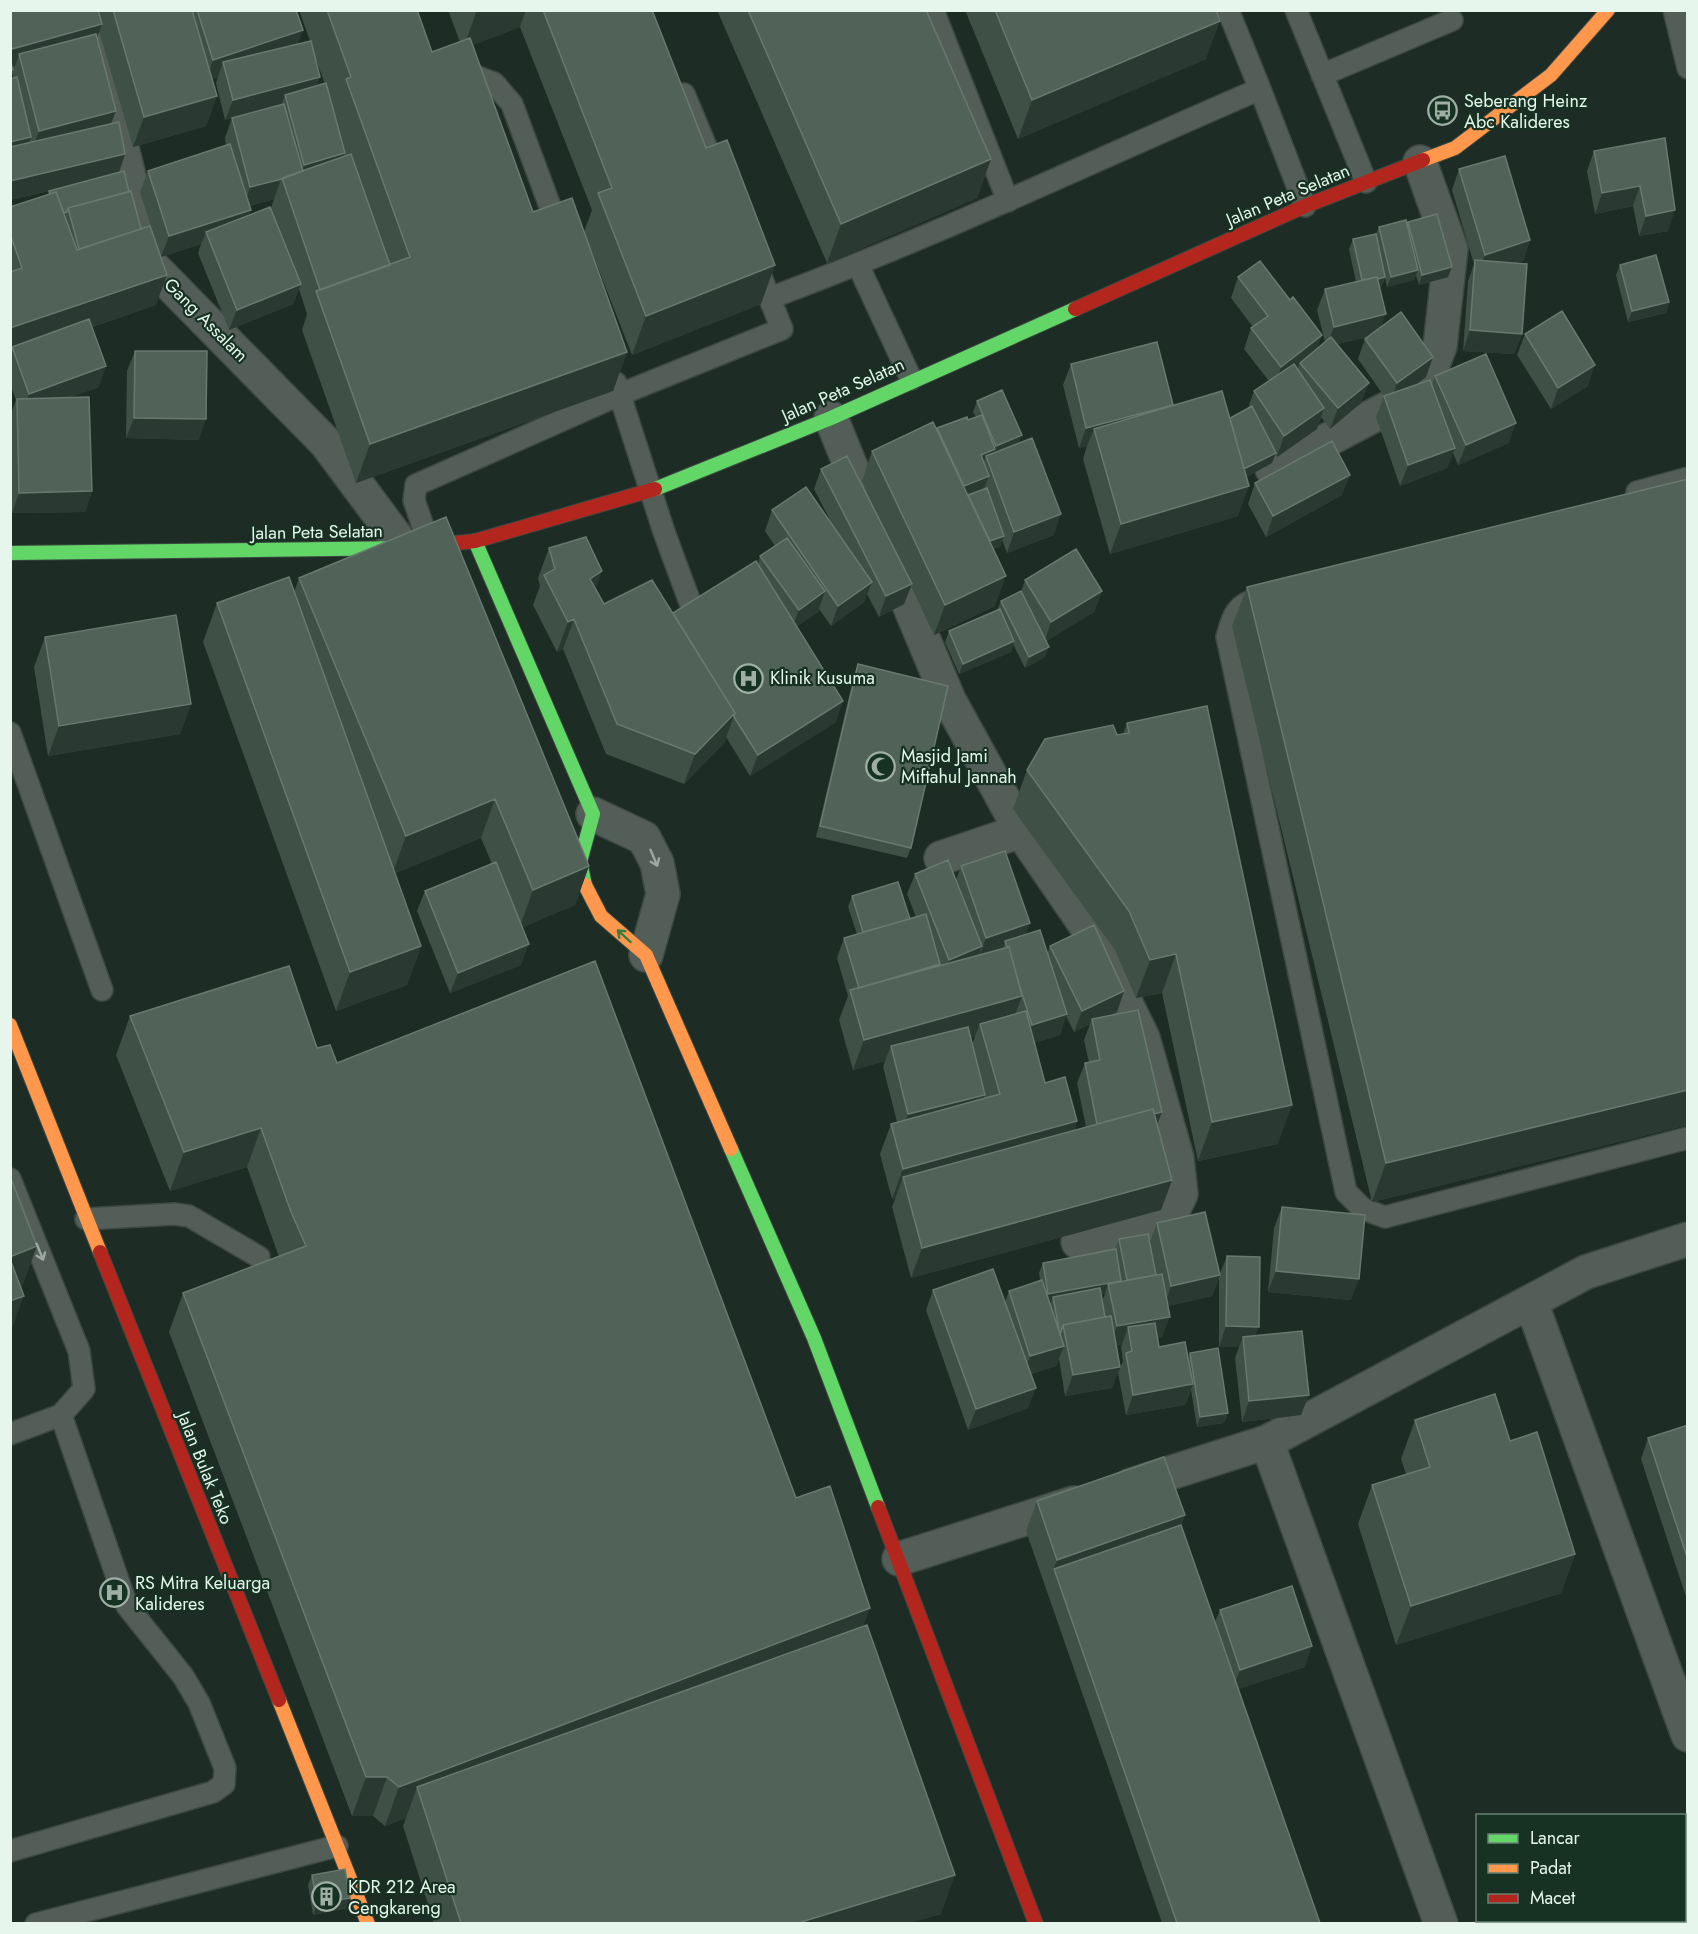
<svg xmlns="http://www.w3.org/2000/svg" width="1698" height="1934" font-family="Jost,sans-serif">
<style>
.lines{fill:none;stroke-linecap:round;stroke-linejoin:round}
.lane-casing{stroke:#3c4842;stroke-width:24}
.street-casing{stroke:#3c4842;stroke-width:36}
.fast-casing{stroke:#3c4842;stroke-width:16}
.slow-casing{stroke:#3c4842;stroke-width:16}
.jam-casing{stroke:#3c4842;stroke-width:16}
.lane{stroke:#535e58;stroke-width:21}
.street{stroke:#535e58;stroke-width:33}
.fast{stroke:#63d668;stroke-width:14}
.slow{stroke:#ff974d;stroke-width:14}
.jam{stroke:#b3261e;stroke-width:14}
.wall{fill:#3f5047;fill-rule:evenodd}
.shaded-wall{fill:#2a3a32}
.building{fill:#516259;stroke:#687970;stroke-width:1.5}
.oneway{stroke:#9caaa2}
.oneway2{stroke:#397c42}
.labels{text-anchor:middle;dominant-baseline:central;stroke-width:4.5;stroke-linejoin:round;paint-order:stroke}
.poi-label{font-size:18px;fill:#e6f6ec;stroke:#173223;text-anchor:start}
.street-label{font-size:18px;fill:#e6f6ec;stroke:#173223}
</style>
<rect width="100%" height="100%" fill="#1d2c24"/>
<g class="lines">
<defs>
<path id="lane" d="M933,10L1008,201
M1296,10L1366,182
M1674,10L1688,68
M459,70L494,83L512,104L560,233
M1322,75L1452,20
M1260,89L1305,206
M684,94L717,173
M858,265L911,379
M770,298C937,236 1097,159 1260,89L1228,10
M616,383L664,532L691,605
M1637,492L1688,478
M430,547L414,500L416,485L621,394L782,329L755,262
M1260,598C1236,604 1233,615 1227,637L1346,1192L1363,1209L1385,1217L1688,1138
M10,733L102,990
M10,1179L79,1351L84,1389L61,1415L10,1434
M86,1219L174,1214L189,1216L259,1257
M10,1851L213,1792L224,1784L225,1768L199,1703L183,1676L127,1606L61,1415
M36,1924L337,1846"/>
<path id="street" d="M89,10L150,264L326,443L405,549
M831,418L864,499
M1272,469L1390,407L1428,378L1440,346L1451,249L1420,162
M889,557L949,700L1021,831
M593,814L644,838L657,863L663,894L646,955
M941,858L1021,831L1093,936L1143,1038L1177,1158L1181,1194L1169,1218L1078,1242
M1531,1302L1688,1735
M1267,1442L1441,1924
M1129,1486L1267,1442L1586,1272L1688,1239
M899,1559L1074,1503
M1684,1860L1688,1859
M1523,1924L1530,1920"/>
<path id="fast" d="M655,489L831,418L1075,309
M475,541L593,814L580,862L585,885
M10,553L409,548
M731,1149L814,1338L878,1507"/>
<path id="slow" d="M1423,160L1455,148L1551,75L1608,10
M585,885L601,916L646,955L731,1149
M10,1025L100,1252
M279,1700L368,1924"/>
<path id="jam" d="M1075,309L1305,206L1423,160
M409,548L475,541L655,489
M100,1252L279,1700
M878,1507L1036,1924"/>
</defs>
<use href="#lane" class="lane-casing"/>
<use href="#street" class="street-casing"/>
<use href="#fast" class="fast-casing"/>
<use href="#slow" class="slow-casing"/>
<use href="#jam" class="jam-casing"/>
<use href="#lane" class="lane"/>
<use href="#street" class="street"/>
<use href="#fast" class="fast"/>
<use href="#slow" class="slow"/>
<use href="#jam" class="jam"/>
</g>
<path class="wall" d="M10,10H296L303,30L297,44L310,41L299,10H417L432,52L460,42L448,10H652L761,304L632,355L584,232L592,210L520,27L473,45L533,212L627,352L613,391L356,483L302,330L307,314L299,289L293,304L229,330L198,253L201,244L161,257L140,192L148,171L226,146L225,138L232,118L225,120L216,83L218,77L212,79L217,96L206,126L133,147L99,31L97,37L111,124L125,154L119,173L156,305L92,327L99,387L67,398L92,491L85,512L12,513L10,416L16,400L10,384V207L48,195L49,191L10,200V79L13,78L12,74L10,78ZM315,57L325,84L317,86ZM274,199L271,208L249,215L250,206Z
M717,10H926L991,159L977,198L827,263Z
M965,10H1216L1206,59L1018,139Z
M1665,138L1668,231L1639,236L1633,206L1595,214L1587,171L1594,151Z
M1459,169L1530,240L1523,261L1516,263L1522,334L1514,354L1463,351L1468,281L1474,264L1452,190Z
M1408,222L1448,277L1419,285L1416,275L1414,280L1387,287L1385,278L1381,287L1380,288L1381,327L1426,377L1415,385H1432L1435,376L1509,443L1458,465L1453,453L1447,468L1400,486L1376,417L1384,396L1358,359L1365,339L1367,337L1337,344L1361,403L1330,429L1321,417L1317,429L1277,457L1275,454L1272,463L1246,477L1238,516L1110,554L1083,459L1087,446L1079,448L1063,385L1071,364L1173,405L1230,418L1248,408L1254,391L1269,381L1244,349L1251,328L1253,327L1231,298L1238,277L1318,347L1325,342L1317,310L1325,289L1356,282L1349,249L1353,239L1376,234L1379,227L1407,226Z
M1620,265L1669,302L1666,313L1628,322L1616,275Z
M1525,334L1588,386L1551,409L1517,355Z
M135,351L199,440L126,438L127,371Z
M977,401L1019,443L1054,535L1007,553L1002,540L1000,547L993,549L995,606L934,635L911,586L904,604L879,617L867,594L864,602L831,626L819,609L818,612L797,626L836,722L750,776L726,737L724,743L684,784L606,754L563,649L557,652L533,605L540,586L538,578L549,548L596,588L604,604L673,613L758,564L760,556L775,546L765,531L772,510L832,524L814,489L821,469L883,528L862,481L872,451L937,428L976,417L973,412Z
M1688,479V1125L1372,1202L1232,626L1247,587Z
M1255,483L1342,495L1266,537L1248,504Z
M299,578L589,866L575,905L522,927L521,965L450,993L417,911L425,891L492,864L481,838L395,873L421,946L407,985L336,1011L203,642L217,603L294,592Z
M1025,580L1102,591L1094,612L1046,641L1045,657L1025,668L1013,644L1011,652L959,674L945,642L949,631L997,610L1001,601L1021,592Z
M45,637L191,704L180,734L48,756L34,667Z
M858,664L911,848L907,858L816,837L854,675Z
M1127,723L1278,1144L1198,1161L1162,993L1136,998L1115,950L1013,809L1027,770L1117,735L1123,734Z
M961,866L1030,923L1025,935L1047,954L1050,946L1124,991L1117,1012L1108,1016L1157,1125L1172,1180L1161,1210L911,1278L892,1207L895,1199H892L880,1154L891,1124L897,1122L883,1067L885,1061L853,1070L839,1020L848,996L837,958L844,938L857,934L848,907L852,896L910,919L916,917L907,894L915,874L956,880ZM1066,1016L1074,1032L1090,1024L1084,1040L1089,1062L1085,1063L1077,1083L1086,1127L1074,1131L1077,1121L1045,1083L1034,1043L1060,1035ZM975,1036L972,1045L970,1038Z
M130,1016L317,1048L337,1063L796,1498L863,1627L941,1914L909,1923H434L403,1826L406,1818L385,1826L373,1816H352L169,1332L183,1293L279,1257L247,1167L170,1191L116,1055Z
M1282,1207L1351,1300L1268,1292L1274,1228Z
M1157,1223L1220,1275L1212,1296L1168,1306L1162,1337L1158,1338L1159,1347L1188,1359L1190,1353L1228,1413L1224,1423L1197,1427L1191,1390L1185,1405L1126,1415L1118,1373L1123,1361L1121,1347L1122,1344L1116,1346L1112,1388L1065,1396L1059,1359L1056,1366L1031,1374L1028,1408L968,1430L926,1310L933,1290L1005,1302L1009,1291L1040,1280L1039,1273L1043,1263L1115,1250L1119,1239L1150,1242ZM1101,1294H1105L1102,1301Z
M1227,1256L1255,1336L1301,1415L1242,1422L1235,1358L1239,1347H1219V1276Z
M1415,1420L1510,1441L1575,1554L1561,1593L1396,1645L1358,1524L1372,1485L1406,1474L1401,1459Z
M1688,1425V1603L1641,1459L1648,1438Z
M1037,1501L1185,1515L1181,1525L1215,1622L1220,1610L1305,1667L1238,1689L1320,1923H1162L1026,1531Z
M312,1875L350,1898L347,1908L313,1915L308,1885Z"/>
<path class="shaded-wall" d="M477,10H526L520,27L463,49Z
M1220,21L1206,59L1018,139L1032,100Z
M102,24L95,44L19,54L15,66L10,68V54L12,49Z
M303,30L295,51L223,62L218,77L206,81L213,60Z
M320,77L313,98L285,95L281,106L225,120L233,100Z
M217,96L206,126L133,147L144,117Z
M116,111L108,132L31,151L39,131Z
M31,137L24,157L10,160V142Z
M345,153L338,174H301L304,165Z
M125,154L118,175L10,200V181Z
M991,159L977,198L827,263L841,224Z
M281,179L274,199L243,208L250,187Z
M1640,186L1633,206L1595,214L1602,193Z
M251,210L243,230L206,232L201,244L161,257L169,236Z
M1675,210L1668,231L1639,236L1646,216Z
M1530,240L1523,261L1477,275L1485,255Z
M775,265L761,304L632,355L646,316Z
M1452,267L1448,277L1419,285L1422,275Z
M1418,270L1414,280L1387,287L1391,277Z
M167,275L156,305L14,353L12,347L10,351V328Z
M1385,277L1381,287L1359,292L1362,282Z
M301,284L293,304L229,330L237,310Z
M1669,302L1666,313L1628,322L1632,311Z
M1386,314L1378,334L1326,347L1334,327Z
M1470,330L1522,334L1514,354L1463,351Z
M1322,335L1315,356L1300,363L1297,370L1274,388L1281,367Z
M627,352L613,391L356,483L370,444Z
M1433,357L1426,377L1390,404L1397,383Z
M1595,365L1588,386L1551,409L1558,388Z
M106,366L99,387L21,414L29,394Z
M1369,383L1361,403L1330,429L1338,408Z
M1173,405L1094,429L1087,446L1079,448L1086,428Z
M1324,408L1317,429L1277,457L1284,436Z
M134,418L206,419L199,440L126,438Z
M1516,423L1509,443L1458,465L1466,445Z
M1022,435L1018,445L986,456L979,473L981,455L995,449L996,446Z
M1455,448L1447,468L1400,486L1408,465Z
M1276,453L1272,463L1241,480L1244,469Z
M1350,475L1342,495L1266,537L1273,516Z
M989,476L981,496L963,503L959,487Z
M1249,486L1238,516L1110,554L1121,524Z
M92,491L85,512L12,513L19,493Z
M1061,514L1054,535L1007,553L1014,532Z
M1004,536L1000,547L974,556L978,545Z
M602,571L591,601L590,579Z
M1006,576L995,606L934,635L945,605Z
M872,582L864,602L831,626L838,606Z
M912,584L904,604L879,617L886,596Z
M825,591L818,612L791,630L799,610Z
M1102,591L1094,612L1044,643L1051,622Z
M574,619L563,649L557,652L568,622Z
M1014,641L1011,652L959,674L963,664Z
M1049,647L1045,657L1025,668L1029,657Z
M843,701L836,722L750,776L758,755Z
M191,704L180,734L48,756L59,726Z
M735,713L724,743L684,784L695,754Z
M495,799L481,838L392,875L406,836Z
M589,866L575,905L519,929L533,890Z
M1030,923L1022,944L1005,941L1002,951L978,959L986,938Z
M529,944L521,965L450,993L458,973Z
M421,946L407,985L336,1011L350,972Z
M982,946L975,967L941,980L949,960Z
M1176,954L1162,993L1136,998L1150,960Z
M940,964L933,984L859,988Z
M1124,991L1117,1012L1093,1023L1092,1019L1090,1024L1074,1032L1082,1011Z
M1022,996L1011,1026L980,1024L975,1036L894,1059L891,1046L885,1061L853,1070L864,1040Z
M1067,1014L1060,1035L1025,1046L1032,1025Z
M1688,1090V1125L1372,1202L1386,1163Z
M985,1095L977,1115L900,1135L908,1114Z
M1292,1105L1278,1144L1198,1161L1212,1122Z
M1162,1112L1154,1133L1097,1125Z
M1077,1121L1066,1151L903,1177L895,1199H892L903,1169Z
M261,1128L247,1167L170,1191L184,1152Z
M1172,1180L1161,1210L911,1278L922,1248Z
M37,1246L18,1298L24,1296L10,1334V1257Z
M1276,1271L1359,1279L1351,1300L1268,1292Z
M1220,1275L1212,1296L1164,1307L1171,1286Z
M1121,1281L1108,1284L1105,1294L1054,1302L1053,1297L1051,1303L1044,1304L1048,1294Z
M1170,1317L1162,1337L1131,1343L1128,1327L1122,1344L1109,1347L1117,1326Z
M1226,1326L1259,1327L1251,1347L1243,1337L1239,1347H1219Z
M1064,1346L1056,1366L1023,1377L1030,1356Z
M1120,1367L1112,1388L1065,1396L1073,1375Z
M1193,1384L1185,1405L1126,1415L1133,1395Z
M1036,1388L1028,1408L968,1430L976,1409Z
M1309,1395L1301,1415L1242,1422L1249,1401Z
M1228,1413L1224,1423L1197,1427L1200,1417Z
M1185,1515L1174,1545L1054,1569L1046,1590L1057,1560Z
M1575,1554L1561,1593L1396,1645L1411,1606Z
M870,1608L856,1646L417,1787L406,1818L385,1826L399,1787Z
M1312,1646L1305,1667L1232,1691L1240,1670Z
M366,1777H387L373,1816H352Z
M955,1875L941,1914L909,1923H798Z
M350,1898L347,1908L313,1915L317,1904Z"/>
<path class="building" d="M10,10H98L102,24L12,49L10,42Z
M113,10H192L217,96L144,117Z
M197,10H296L303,30L213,60Z
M327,10H417L432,52L470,38L533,212L572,198L627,352L370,444L316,291L410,257L346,79L351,77Z
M543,10H652L706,148L727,140L775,265L646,316L598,193L612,188Z
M748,10H926L991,159L841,224Z
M995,10H1216L1220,21L1032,100Z
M96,34L116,111L39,131L19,54Z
M311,41L320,77L233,100L223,62Z
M10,60L13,70L10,71Z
M17,77L31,137L10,142V79Z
M326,83L345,153L304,165L285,95Z
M284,104L303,171L282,179L250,187L232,118Z
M119,122L125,154L10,181V147Z
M1665,138L1675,210L1646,216L1640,186L1602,193L1594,151Z
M230,144L251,210L169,236L148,171Z
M351,154L390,265L320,290L282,178Z
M1505,156L1530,240L1485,255L1459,169Z
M124,171L129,192L68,208L67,212L64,213L56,192L50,194L49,191Z
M131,191L141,229L79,249L68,208Z
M56,192L77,250L150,226L167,275L10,328V272L22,268L10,234V207Z
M270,207L301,284L237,310L206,232Z
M1437,214L1452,267L1422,275L1408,222Z
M1406,220L1418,270L1391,277L1379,227Z
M1376,234L1385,277L1378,279L1377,277L1362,280L1353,239Z
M1656,255L1669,302L1632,311L1620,265Z
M1475,260L1527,264L1522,334L1470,330Z
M1260,261L1290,300L1293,297L1322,335L1281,367L1251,328L1268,316L1238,277Z
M1377,277L1386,314L1334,327L1325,289Z
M1562,311L1595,365L1558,388L1525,334Z
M1401,312L1433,357L1397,383L1365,339Z
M89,319L106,366L29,394L12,347Z
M1331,337L1369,383L1338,408L1300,363Z
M1157,342L1173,405L1086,428L1071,364Z
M135,351H207L206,419L134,418Z
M1486,354L1516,423L1466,445L1435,376Z
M1294,364L1324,408L1284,436L1254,391Z
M1430,380L1455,448L1408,465L1384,396Z
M1002,390L1022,435L996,446L977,401Z
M1222,391L1249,486L1121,524L1094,429Z
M89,397L92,491L19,493L17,399Z
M1252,406L1276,453L1244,469L1230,418Z
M982,415L995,449L981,455L989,476L964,486L937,428L967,417L968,420Z
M933,422L1006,576L945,605L872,451Z
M1032,438L1061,514L1014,532L986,456Z
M1332,441L1350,475L1273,516L1255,483Z
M847,456L912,584L886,596L821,469Z
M1688,479V1090L1386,1163L1247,587Z
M806,487L872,582L838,606L772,510Z
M987,488L1004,536L990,541L968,495Z
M446,517L589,866L533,890L495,799L406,836L299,578Z
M586,537L602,571L590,579L604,604L652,580L735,713L695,754L617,724L574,619L568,622L544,575L555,569L549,548Z
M787,538L825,591L799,610L760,556Z
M1076,549L1102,591L1051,622L1025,580Z
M756,561L843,701L758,755L734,717L735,713L673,613Z
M289,577L421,946L350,972L217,603Z
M1021,591L1049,647L1029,657L1001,601Z
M1000,609L1014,641L963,664L949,631Z
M176,615L191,704L59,726L45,637Z
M858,664L948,686L911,848L820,826Z
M1207,706L1292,1105L1212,1122L1176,954L1150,960L1129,911L1027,770L1045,739L1113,725L1117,735L1129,733L1127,723Z
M1005,851L1030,923L986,938L961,866Z
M948,860L982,946L949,960L915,874Z
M496,862L529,944L458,973L425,891Z
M898,882L910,919L863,932L852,896Z
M926,914L940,964L859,988L844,938Z
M1094,925L1124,991L1082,1011L1050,946Z
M1040,930L1067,1014L1032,1025L1019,984L1009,947H1007L1005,941Z
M1009,947L1022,996L864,1040L850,990Z
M595,961L796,1498L830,1486L870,1608L399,1787L387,1777H366L183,1293L306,1246L291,1212L261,1128L184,1152L130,1016L289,966L317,1048L330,1045L337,1063Z
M1138,1010L1162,1112L1154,1114L1153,1109L1097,1124L1085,1063L1100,1060L1092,1019Z
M1026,1011L1045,1083L1065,1077L1077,1121L903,1169L891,1124L1000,1094L980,1024Z
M968,1027L985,1095L908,1114L891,1046Z
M1153,1109L1172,1180L922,1248L903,1177Z
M10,1176L37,1246L10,1257Z
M1282,1207L1365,1215L1359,1279L1276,1271Z
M1205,1212L1220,1275L1171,1286L1157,1223Z
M1148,1234L1156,1275L1127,1280L1119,1239Z
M1116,1249L1121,1281L1048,1294L1043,1263Z
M1227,1256L1260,1257L1259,1327L1226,1326Z
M10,1259L24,1296L10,1301Z
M993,1269L1036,1388L976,1409L933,1290Z
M1162,1274L1170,1317L1117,1326L1108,1284Z
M1042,1280L1064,1346L1030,1356L1009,1291Z
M1100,1288L1105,1317L1063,1325L1060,1335L1053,1297Z
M1111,1316L1120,1367L1073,1375L1063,1325Z
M1155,1323L1159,1347L1185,1342L1193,1384L1133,1395L1126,1353L1132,1351L1128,1327Z
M1302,1331L1309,1395L1249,1401L1243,1337Z
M1218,1348L1228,1413L1200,1417L1190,1353Z
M1495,1394L1510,1441L1537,1432L1575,1554L1411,1606L1372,1485L1430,1467L1415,1420Z
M1688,1425V1560L1648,1438Z
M1164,1457L1185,1515L1057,1560L1037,1501Z
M1181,1525L1320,1923H1177L1054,1569Z
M1292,1586L1312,1646L1240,1670L1220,1610Z
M867,1625L955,1875L798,1923H461L417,1787Z
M345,1869L350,1898L317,1904L312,1875Z"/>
<defs><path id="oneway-shaft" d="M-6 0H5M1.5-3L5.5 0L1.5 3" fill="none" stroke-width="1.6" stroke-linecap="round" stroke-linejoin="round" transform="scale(1.5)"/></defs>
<g class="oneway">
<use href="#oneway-shaft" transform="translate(654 858) rotate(67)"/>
<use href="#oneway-shaft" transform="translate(40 1252) rotate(68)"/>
</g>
<use class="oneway2" href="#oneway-shaft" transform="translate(624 936) rotate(-138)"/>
<defs>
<symbol id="bus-ring" viewBox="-11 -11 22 22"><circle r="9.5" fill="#173223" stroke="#a0afa6" stroke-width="1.5"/><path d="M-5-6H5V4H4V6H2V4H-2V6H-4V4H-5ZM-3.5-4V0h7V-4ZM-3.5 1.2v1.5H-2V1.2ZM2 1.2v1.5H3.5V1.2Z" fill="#a0afa6"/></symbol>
<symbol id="hospital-ring" viewBox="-11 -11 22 22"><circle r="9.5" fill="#173223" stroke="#a0afa6" stroke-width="1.5"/><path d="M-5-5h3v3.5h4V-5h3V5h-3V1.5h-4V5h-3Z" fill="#a0afa6"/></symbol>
<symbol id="mosque-ring" viewBox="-11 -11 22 22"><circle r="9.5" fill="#173223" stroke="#a0afa6" stroke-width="1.5"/><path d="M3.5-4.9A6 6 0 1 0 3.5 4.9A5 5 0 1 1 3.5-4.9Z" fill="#a0afa6"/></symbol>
<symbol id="building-ring" viewBox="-11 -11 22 22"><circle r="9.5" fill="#173223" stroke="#a0afa6" stroke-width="1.5"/><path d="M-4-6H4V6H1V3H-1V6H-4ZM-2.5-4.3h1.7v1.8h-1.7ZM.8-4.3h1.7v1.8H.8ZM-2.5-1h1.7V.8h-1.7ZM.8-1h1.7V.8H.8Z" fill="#a0afa6"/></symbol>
</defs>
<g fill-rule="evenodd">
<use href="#bus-ring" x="1426" y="94" width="33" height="33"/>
<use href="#hospital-ring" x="732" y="662" width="33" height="33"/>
<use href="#mosque-ring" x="864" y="750" width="33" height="33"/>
<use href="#hospital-ring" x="98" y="1576" width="33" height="33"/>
<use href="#building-ring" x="310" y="1880" width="33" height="33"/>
</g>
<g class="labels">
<g class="poi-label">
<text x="1464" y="101">Seberang Heinz<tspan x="1464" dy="21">Abc Kalideres</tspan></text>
<text x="770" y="678">Klinik Kusuma</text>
<text x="901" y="756">Masjid Jami<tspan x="901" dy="21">Miftahul Jannah</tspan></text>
<text x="135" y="1583">RS Mitra Keluarga<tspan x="135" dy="21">Kalideres</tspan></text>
<text x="348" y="1887">KDR 212 Area<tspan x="348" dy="21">Cengkareng</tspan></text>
</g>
<g class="street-label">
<text transform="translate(1288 195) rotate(-23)">Jalan Peta Selatan</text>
<text transform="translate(206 320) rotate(45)">Gang Assalam</text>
<text transform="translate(843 390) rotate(-24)">Jalan Peta Selatan</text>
<text transform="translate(317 532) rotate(-1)">Jalan Peta Selatan</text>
<text transform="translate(205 1468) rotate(68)">Jalan Bulak Teko</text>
</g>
</g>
<rect width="1698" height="1934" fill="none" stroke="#e6f6ec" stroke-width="24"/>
<rect x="1476" y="1814" width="210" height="108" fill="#173223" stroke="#6a8073" stroke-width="1.5"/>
<rect x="1488" y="1834" width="30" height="9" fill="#63d668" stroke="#6a8073" stroke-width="1.5"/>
<text x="1530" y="1844" font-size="18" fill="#e6f6ec">Lancar</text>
<rect x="1488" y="1864" width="30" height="9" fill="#ff974d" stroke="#6a8073" stroke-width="1.5"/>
<text x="1530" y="1874" font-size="18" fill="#e6f6ec">Padat</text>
<rect x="1488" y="1894" width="30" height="9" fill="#b3261e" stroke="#6a8073" stroke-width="1.5"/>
<text x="1530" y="1904" font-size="18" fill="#e6f6ec">Macet</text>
</svg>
